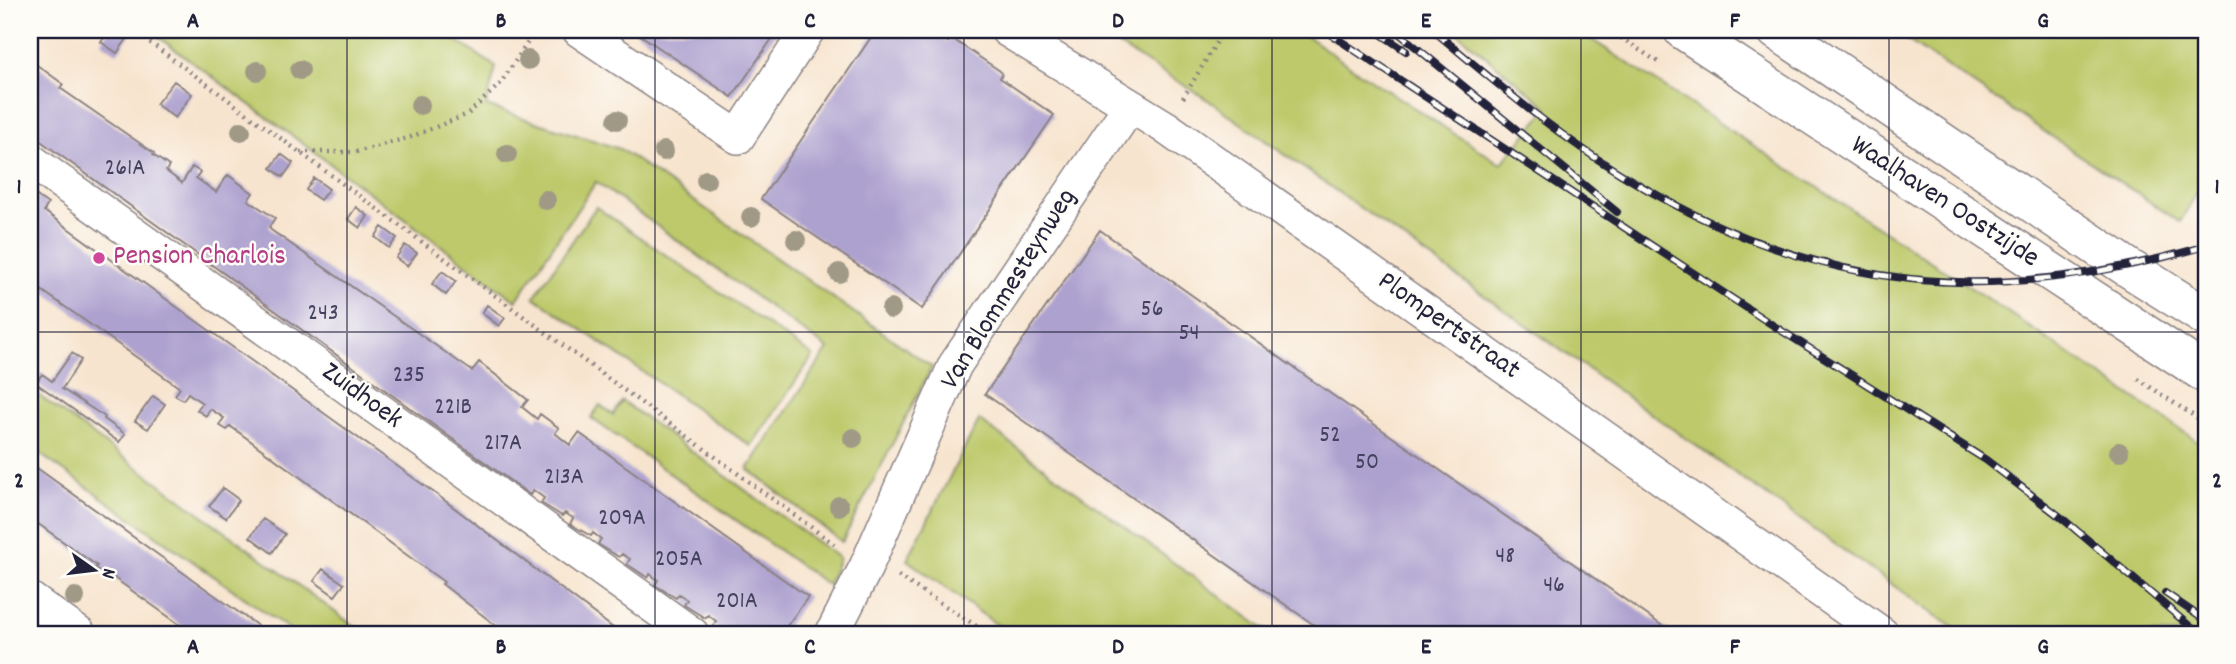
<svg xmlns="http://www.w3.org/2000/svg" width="2236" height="664" font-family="Dekko,sans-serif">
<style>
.green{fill:#bdc96b;stroke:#707653;stroke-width:2}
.building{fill:#ada1cf}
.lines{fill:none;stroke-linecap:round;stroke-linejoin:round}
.minor-casing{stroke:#8c8384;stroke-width:36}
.secondary-casing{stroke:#8c8384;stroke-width:41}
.path{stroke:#8c8384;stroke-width:4.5;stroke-dasharray:2 5;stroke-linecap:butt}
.minor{stroke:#fff;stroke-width:33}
.secondary{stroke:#fff;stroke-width:38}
.rail-casing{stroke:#22223b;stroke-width:8}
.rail{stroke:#fdfcf7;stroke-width:5;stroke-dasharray:16;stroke-linecap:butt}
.tree{fill:#a09986}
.grid{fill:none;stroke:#22223b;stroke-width:2;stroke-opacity:0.55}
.hotel-dot{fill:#d1479c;stroke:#fdfcf7;stroke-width:2.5}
.labels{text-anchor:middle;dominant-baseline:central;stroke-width:5;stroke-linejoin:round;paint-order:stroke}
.number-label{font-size:24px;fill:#454260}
.street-label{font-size:28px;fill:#22223b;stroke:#fdfcf7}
.hotel-label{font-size:28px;fill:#b23c85;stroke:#fdfcf7;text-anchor:start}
.neatline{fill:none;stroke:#22223b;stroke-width:2.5}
.grid-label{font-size:23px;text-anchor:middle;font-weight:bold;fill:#22223b}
</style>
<rect width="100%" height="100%" fill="#fdfcf7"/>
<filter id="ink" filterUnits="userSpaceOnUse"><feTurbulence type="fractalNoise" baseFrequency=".0143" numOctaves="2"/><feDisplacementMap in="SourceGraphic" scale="14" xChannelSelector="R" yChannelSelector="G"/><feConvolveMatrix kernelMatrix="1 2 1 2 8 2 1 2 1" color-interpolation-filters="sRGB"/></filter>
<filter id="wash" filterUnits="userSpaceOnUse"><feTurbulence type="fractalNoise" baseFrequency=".00686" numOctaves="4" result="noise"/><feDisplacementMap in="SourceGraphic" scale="28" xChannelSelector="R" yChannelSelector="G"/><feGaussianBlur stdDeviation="1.57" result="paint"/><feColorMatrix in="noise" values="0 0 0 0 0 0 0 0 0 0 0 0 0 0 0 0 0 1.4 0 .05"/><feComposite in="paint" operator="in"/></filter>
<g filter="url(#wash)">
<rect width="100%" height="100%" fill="#f7e4ce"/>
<path class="green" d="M149,30H441L496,67L486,106L620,149L932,367L842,542L748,469L828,349L596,182L516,301Z
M1093,30H1298L1351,67L1501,164L1548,108L1454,30H1577L1994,303L2206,447V634H1962L1205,98Z
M1892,30H2206V177L2180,222Z
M596,207L813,356L751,446L534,297Z
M30,389L365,634H296L30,447Z
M622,401L839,558L828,585L591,418L600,405L613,415Z
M979,420L1271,634H1010L907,560Z"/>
<g id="blocks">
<path class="building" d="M110,30H124L130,35L117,53L101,42Z
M633,30H778L732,97Z
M876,30H929L948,42L950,38L954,40L1000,71L1002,74L1000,78L1054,115L922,309L761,199Z
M30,60L63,84L60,88L154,153L153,155L169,166L166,171L182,183L192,167L200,172L196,178L216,192L228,175L253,193L248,200L275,218L269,227L271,230L472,371L479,362L528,400L522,407L537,419L540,414L559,428L555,433L570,445L579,433L808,597L781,634H726L713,626L716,621L708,615L705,618L684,605L687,600L679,594L676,598L655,585L658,580L650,574L648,578L627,564L630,559L622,554L619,557L598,544L601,539L593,533L591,536L570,524L573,518L565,513L562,516L541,503L544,498L533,490L530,495L31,134L35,128L30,124Z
M174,81L192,94L175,118L156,104Z
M281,154L293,163L283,177L271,168Z
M314,178L329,189L320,200L306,190Z
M30,191L48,204L44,211L440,497L621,634H507L442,584L444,582L230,426L227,430L219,425L224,418L210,409L206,416L197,410L202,403L188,393L183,400L175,395L180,388L30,282Z
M356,207L368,216L360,228L348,219Z
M382,227L397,238L389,248L375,237Z
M1100,230L1348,406L1674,634H1327L985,394Z
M405,245L417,253L407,266L396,258Z
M442,271L456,281L446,295L432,284Z
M487,305L505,318L499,326L482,313Z
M72,353L81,360L62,389L105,417L104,419L125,434L119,442L36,383L42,374L52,381Z
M153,396L165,404L148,429L135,421Z
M30,463L164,559L269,634H193L107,573L106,575L95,568L97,566L30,518Z
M223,488L239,500L226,518L209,506Z
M263,519L285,534L272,553L250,537Z
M323,569L344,584L335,596L314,581Z"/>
</g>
</g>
<g filter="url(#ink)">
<use href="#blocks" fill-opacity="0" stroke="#8c8384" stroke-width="2"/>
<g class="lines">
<defs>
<path id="minor" d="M579,30L738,137L808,30
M1007,30L1165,127L1882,634
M30,160L692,634
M30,599L79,634
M832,634L866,567L955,365L1130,106"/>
<path id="secondary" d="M1683,30L2206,374
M1776,30L2127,267L2206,317"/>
</defs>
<use href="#minor" class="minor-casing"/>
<use href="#secondary" class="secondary-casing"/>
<path class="path" d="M133,30L838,547
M1609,30L1661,64
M1183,98L1224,30
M300,152H356L411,137L468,114L500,84L536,30
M2138,379L2206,424
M898,576L989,634"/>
<use href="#minor" class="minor"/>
<use href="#secondary" class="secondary"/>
<defs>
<path id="rail" d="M1324,30L1771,324L1986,460L2063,519L2199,634
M1375,30L1406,51
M1395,30L1617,212
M1433,30C1496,83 1560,138 1631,180C1822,295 1995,307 2206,246
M2165,593L2206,621"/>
</defs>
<use href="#rail" class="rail-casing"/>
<use href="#rail" class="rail"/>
</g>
<g class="tree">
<circle cx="528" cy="60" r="10"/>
<circle cx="300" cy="70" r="10"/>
<circle cx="257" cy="71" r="10"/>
<circle cx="420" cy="105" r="10"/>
<circle cx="617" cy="120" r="10"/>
<circle cx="241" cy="131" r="10"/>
<circle cx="664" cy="151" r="10"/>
<circle cx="507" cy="154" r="10"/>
<circle cx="706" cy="180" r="10"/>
<circle cx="546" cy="200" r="10"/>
<circle cx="751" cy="217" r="10"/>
<circle cx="796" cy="240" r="10"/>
<circle cx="839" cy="273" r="10"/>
<circle cx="891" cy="309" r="10"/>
<circle cx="853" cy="438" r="10"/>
<circle cx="2119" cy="452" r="10"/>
<circle cx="839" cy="506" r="10"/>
<circle cx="75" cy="597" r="10"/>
</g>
</g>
<path class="grid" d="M347,30V634M655,30V634M964,30V634M1272,30V634M1581,30V634M1889,30V634M30,332H2206"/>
<circle class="hotel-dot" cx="99" cy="258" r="7"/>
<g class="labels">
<g class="number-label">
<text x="125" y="169">261A</text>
<text x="1152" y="310">56</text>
<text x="323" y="314">243</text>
<text x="1189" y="334">54</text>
<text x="409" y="376">235</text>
<text x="453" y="408">221B</text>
<text x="1330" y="436">52</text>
<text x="503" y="444">217A</text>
<text x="1367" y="463">50</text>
<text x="564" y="478">213A</text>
<text x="622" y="519">209A</text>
<text x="1505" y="557">48</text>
<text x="679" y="560">205A</text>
<text x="1554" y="586">46</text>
<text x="737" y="602">201A</text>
</g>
<g class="street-label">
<text transform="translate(1944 203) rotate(33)">Waalhaven Oostzijde</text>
<text transform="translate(1010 290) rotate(-58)">Van Blommesteynweg</text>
<text transform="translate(1448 327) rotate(35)">Plompertstraat</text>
<text transform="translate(361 397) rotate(36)">Zuidhoek</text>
</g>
<g class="hotel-label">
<text x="113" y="258">Pension Charlois</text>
</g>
</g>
<rect width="2236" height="664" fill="none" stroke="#fdfcf7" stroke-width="77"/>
<g transform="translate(94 570) rotate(104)" stroke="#fdfcf7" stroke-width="5" paint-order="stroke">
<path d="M0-5L12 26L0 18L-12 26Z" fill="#22223b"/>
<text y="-10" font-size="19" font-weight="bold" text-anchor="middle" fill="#22223b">N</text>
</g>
<rect x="38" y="38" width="2160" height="588" class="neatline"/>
<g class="grid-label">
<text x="193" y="27">A</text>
<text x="501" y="27">B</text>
<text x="810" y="27">C</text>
<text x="1118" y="27">D</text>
<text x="1426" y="27">E</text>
<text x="1735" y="27">F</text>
<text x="2043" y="27">G</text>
<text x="19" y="193">1</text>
<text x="2217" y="193">1</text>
<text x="19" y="487">2</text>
<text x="2217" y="487">2</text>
<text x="193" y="653">A</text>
<text x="501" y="653">B</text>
<text x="810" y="653">C</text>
<text x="1118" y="653">D</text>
<text x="1426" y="653">E</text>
<text x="1735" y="653">F</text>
<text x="2043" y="653">G</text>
</g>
</svg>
